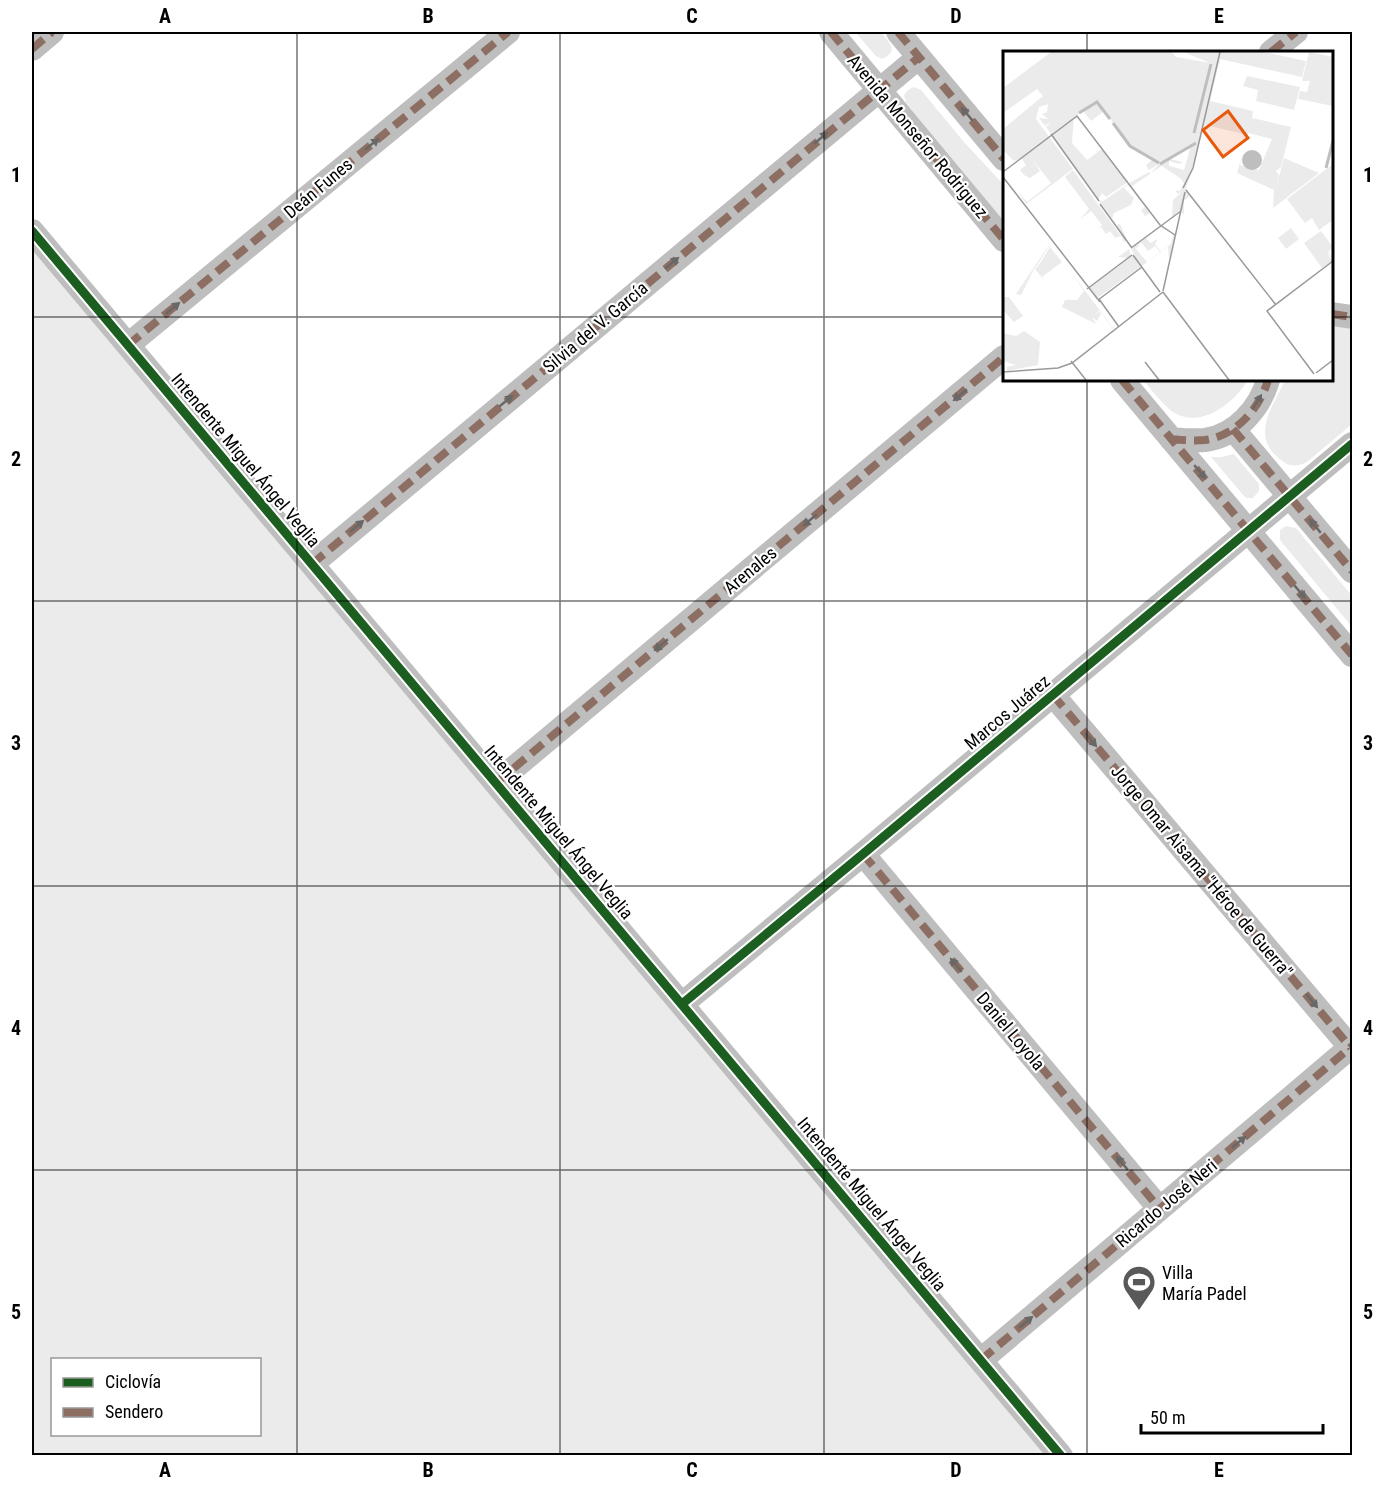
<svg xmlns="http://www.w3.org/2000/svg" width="1384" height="1487" font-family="'Roboto Condensed',sans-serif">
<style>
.green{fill:#ebebeb;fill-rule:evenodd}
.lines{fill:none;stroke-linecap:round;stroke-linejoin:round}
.street{stroke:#bebebe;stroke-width:24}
.quiet{stroke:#8d6e63;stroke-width:8;stroke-dasharray:15 8;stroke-linecap:butt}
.cycleway-casing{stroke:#fff;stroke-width:13}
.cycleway{stroke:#1b5e20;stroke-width:9}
.oneway{fill:#686868}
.grid{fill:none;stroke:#000;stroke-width:1.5;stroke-opacity:0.55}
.labels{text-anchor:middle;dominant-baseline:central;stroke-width:4.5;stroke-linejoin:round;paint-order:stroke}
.street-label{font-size:18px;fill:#000;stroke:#fff}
.poi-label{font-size:18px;fill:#000;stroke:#fff;text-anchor:start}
.inset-river{fill:none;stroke:#bebebe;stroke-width:3}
.inset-road{fill:none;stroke:#999;stroke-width:1.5}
.view{fill:#e8590c;fill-opacity:0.15;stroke:#e8590c;stroke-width:3}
.inset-edge{fill:none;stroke:#000;stroke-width:3}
.neatline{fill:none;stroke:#000;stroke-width:2}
.grid-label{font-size:20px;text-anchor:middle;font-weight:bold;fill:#000}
</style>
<rect width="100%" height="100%" fill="#fff"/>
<path class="green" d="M855,32H881C889,42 900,51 882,59L876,56Z
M914,87L921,90L964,142L1004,185V221L906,103L904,95L908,90Z
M32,242L1052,1455H32ZM52,1360H260V1434H52Z
M1332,324L1352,327V424L1307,462C1298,467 1289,467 1281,460C1249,436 1273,407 1285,380H1332Z
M1143,380H1248C1233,405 1196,433 1168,408C1159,400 1151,389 1143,380Z
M1234,454L1259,484V491L1253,498H1247L1244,496L1211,457H1222Z
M1286,526L1296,528L1352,596V627L1280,540V530Z"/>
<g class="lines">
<path class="street" d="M831,32L1004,240
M898,32L1004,159
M32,49L52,32
M1271,52L1296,32
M32,231L1061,1456
M1332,314L1352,317
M128,345L508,32
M1122,380L1352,655
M1233,429L1352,571
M1171,439C1183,440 1194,441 1205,440C1236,436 1260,408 1268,380
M312,564L919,57
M1053,695L1351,1048
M496,783L1004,357
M863,854L1159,1208
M682,1004L863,854L1352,444
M981,1360L1352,1046"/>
<path class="quiet" d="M831,32L1004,240
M898,32L1004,159
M32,49L52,32
M1271,52L1296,32
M1332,314L1352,317
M128,345L508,32
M1122,380L1352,655
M1233,429L1352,571
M1171,439C1183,440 1194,441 1205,440C1236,436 1260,408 1268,380
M312,564L919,57
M1053,695L1351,1048
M496,783L1004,357
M863,854L1159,1208
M981,1360L1352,1046"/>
<defs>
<path id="cycleway" d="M32,231L1061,1456
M682,1004L863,854L1352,444"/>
</defs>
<use href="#cycleway" class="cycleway-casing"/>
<use href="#cycleway" class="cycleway"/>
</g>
<defs><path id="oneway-solid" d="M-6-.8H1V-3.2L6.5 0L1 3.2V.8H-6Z" transform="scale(1.5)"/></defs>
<g class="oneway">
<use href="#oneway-solid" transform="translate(967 114) rotate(-130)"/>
<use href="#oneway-solid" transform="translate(821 138) rotate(-40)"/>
<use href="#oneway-solid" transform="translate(372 144) rotate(-40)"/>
<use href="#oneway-solid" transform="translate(672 263) rotate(-40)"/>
<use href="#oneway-solid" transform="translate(173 308) rotate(-40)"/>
<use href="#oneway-solid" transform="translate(960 395) rotate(140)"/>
<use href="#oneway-solid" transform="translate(506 401) rotate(-40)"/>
<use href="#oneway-solid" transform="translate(1257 402) rotate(-59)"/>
<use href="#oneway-solid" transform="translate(1200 472) rotate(50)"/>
<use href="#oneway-solid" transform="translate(810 520) rotate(140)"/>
<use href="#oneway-solid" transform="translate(357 526) rotate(-40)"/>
<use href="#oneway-solid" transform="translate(1315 526) rotate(-130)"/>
<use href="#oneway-solid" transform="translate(1300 592) rotate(50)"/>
<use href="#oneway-solid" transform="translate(661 645) rotate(140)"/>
<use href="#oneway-solid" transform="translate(1091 740) rotate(50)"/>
<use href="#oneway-solid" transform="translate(956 965) rotate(-130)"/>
<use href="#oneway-solid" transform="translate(1312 1001) rotate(50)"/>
<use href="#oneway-solid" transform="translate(1239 1142) rotate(-40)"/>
<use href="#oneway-solid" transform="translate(1122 1163) rotate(-130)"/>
<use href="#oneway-solid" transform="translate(1026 1322) rotate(-40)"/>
</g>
<path class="grid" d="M297,32V1456M560,32V1456M824,32V1456M1087,32V52M32,317H1004M1332,317H1352M1087,380V1456M32,601H1352M32,886H1352M32,1170H1352"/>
<defs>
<symbol id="stadium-pin" viewBox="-11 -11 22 30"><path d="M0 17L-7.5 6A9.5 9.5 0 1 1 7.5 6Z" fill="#595959" stroke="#fff"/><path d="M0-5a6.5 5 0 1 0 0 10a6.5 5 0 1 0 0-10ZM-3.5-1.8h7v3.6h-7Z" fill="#fff"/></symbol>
</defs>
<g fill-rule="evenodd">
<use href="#stadium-pin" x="1120" y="1263" width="38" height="52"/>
</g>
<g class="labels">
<g class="street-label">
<text transform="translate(918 136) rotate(50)">Avenida Monseñor Rodriguez</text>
<text transform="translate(318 188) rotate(-40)">Deán Funes</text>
<text transform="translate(595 327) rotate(-40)">Silvia del V. García</text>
<text transform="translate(246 460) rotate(50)">Intendente Miguel Ángel Veglia</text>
<text transform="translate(750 570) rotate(-40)">Arenales</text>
<text transform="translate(1007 712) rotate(-40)">Marcos Juárez</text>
<text transform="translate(559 832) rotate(50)">Intendente Miguel Ángel Veglia</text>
<text transform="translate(1202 871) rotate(50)">Jorge Omar Aisama "Héroe de Guerra"</text>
<text transform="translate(1011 1031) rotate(50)">Daniel Loyola</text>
<text transform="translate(1166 1203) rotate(-40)">Ricardo José Neri</text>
<text transform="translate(872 1204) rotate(50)">Intendente Miguel Ángel Veglia</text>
</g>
<g class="poi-label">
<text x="1162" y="1272">Villa<tspan x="1162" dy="21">María Padel</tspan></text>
</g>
</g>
<g transform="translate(1003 51)">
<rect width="330" height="330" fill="#fff"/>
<path d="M48,1H169L173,6L207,12L181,1H261L303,10L299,26L217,8L207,50L250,60L249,67L288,76L278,116L273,120L276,124L272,141L281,107L316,122L270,157L271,139L234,122L245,84L202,74L183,137L187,145L181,150V163L176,160L169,166L170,149L180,140L175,143L172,139L177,140L181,132L177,127L159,115L148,122L156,113L146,119L143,114L149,109L127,94L101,60L88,70L80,60L71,66L69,92L84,109L99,98L125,131L103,146L99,142L95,149L100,150L128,131L146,121L147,123L129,135L147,162L142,165L138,159L142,156L125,134L121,137L131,147L128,154L111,162L109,168L43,76L48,70L42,75L36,67L45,68L39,63L44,61L45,53L36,56L33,68L70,118L23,153L15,140L24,151L48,132L29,108L37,120L27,127L21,124L17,119L23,114L18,107L11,110L0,99V78L40,45L34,38L0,62V37ZM245,82L269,88L256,119L237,114ZM188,94L181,119L166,115V110L176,113L180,111L166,108ZM306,1L330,6V55L295,48L297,40L304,41L307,30H299ZM244,25L297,36L291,59L253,50L255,39L240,35ZM330,113V169L316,179L309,167L302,172L284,148ZM70,119L118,185L114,174L117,173L124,189L121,191L118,185L112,187L107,180L103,183L98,176L95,178L99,174L88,160L77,168L86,158L62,126ZM0,132L46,194V195L35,213L31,218L17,243L32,218L36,214L47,196L59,211L39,226L44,233L32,218L18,244L13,243L46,194ZM157,176L172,185L166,209L165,196L93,248L86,237L126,207L115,206L126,198L128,205H132L128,197ZM158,176L170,184L168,193L158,201L152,193L155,188L147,192L143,187ZM138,191L145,200L152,195L157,201L144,211L133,198ZM288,177L296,188L283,198L275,187ZM318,180L330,196L325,201L330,209L323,201L329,210L319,217L301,192ZM67,220L111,278V279L96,259L91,266L96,260L98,263L94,270L89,266L93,273L59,256L62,249H74L81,240ZM0,246H6L20,265L11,271L0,259ZM21,280L37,291L35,314L4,320V316L13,314L0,310V282L13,285Z" fill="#ebebeb" fill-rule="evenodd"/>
<path d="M239 109a10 10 0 1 1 20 0a10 10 0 1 1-20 0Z" fill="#bebebe"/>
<path class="inset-river" d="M76,62L94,51L107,68M110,72L127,95L156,112M191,82L208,13M157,113L193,92M323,117L330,90"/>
<path class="inset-road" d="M48,83L96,150M0,121L74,65L157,174L172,184M0,126L97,251M180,137L190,117L217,1M183,139L273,254M97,153L129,197M128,197L178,160M130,204L157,241M84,238L129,204M160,240L182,141M160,241L226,329M96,248L116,276M95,249L139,216M68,310L83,329M142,311L156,329M0,321L55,317L69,312L160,241M313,322L330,309M311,323L264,260L330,210"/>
<path class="view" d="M225,60L245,87L220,106L200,79Z"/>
<rect width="330" height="330" class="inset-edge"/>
</g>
<rect width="1384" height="1487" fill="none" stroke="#ffffff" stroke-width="66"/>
<rect x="51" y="1358" width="210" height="78" fill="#ffffff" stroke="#999999" stroke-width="1.5"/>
<rect x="63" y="1378" width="30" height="9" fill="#1b5e20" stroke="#999999" stroke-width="1.5"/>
<text x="105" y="1388" font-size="18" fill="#000000">Ciclovía</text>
<rect x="63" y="1408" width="30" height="9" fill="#8d6e63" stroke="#999999" stroke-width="1.5"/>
<text x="105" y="1418" font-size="18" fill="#000000">Sendero</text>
<path d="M1141 1424v9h182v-9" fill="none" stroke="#000000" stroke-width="3"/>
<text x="1150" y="1424" font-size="18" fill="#000000" stroke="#ffffff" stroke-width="4.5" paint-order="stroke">50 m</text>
<rect x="33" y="33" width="1318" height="1421" class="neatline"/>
<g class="grid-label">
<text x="165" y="23">A</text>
<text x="428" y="23">B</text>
<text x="692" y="23">C</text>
<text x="956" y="23">D</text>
<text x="1219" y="23">E</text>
<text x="16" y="182">1</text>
<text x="1368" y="182">1</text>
<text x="16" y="466">2</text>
<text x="1368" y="466">2</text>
<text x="16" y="750">3</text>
<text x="1368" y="750">3</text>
<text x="16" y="1035">4</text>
<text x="1368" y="1035">4</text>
<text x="16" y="1319">5</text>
<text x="1368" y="1319">5</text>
<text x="165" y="1477">A</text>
<text x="428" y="1477">B</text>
<text x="692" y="1477">C</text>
<text x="956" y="1477">D</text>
<text x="1219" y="1477">E</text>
</g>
</svg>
